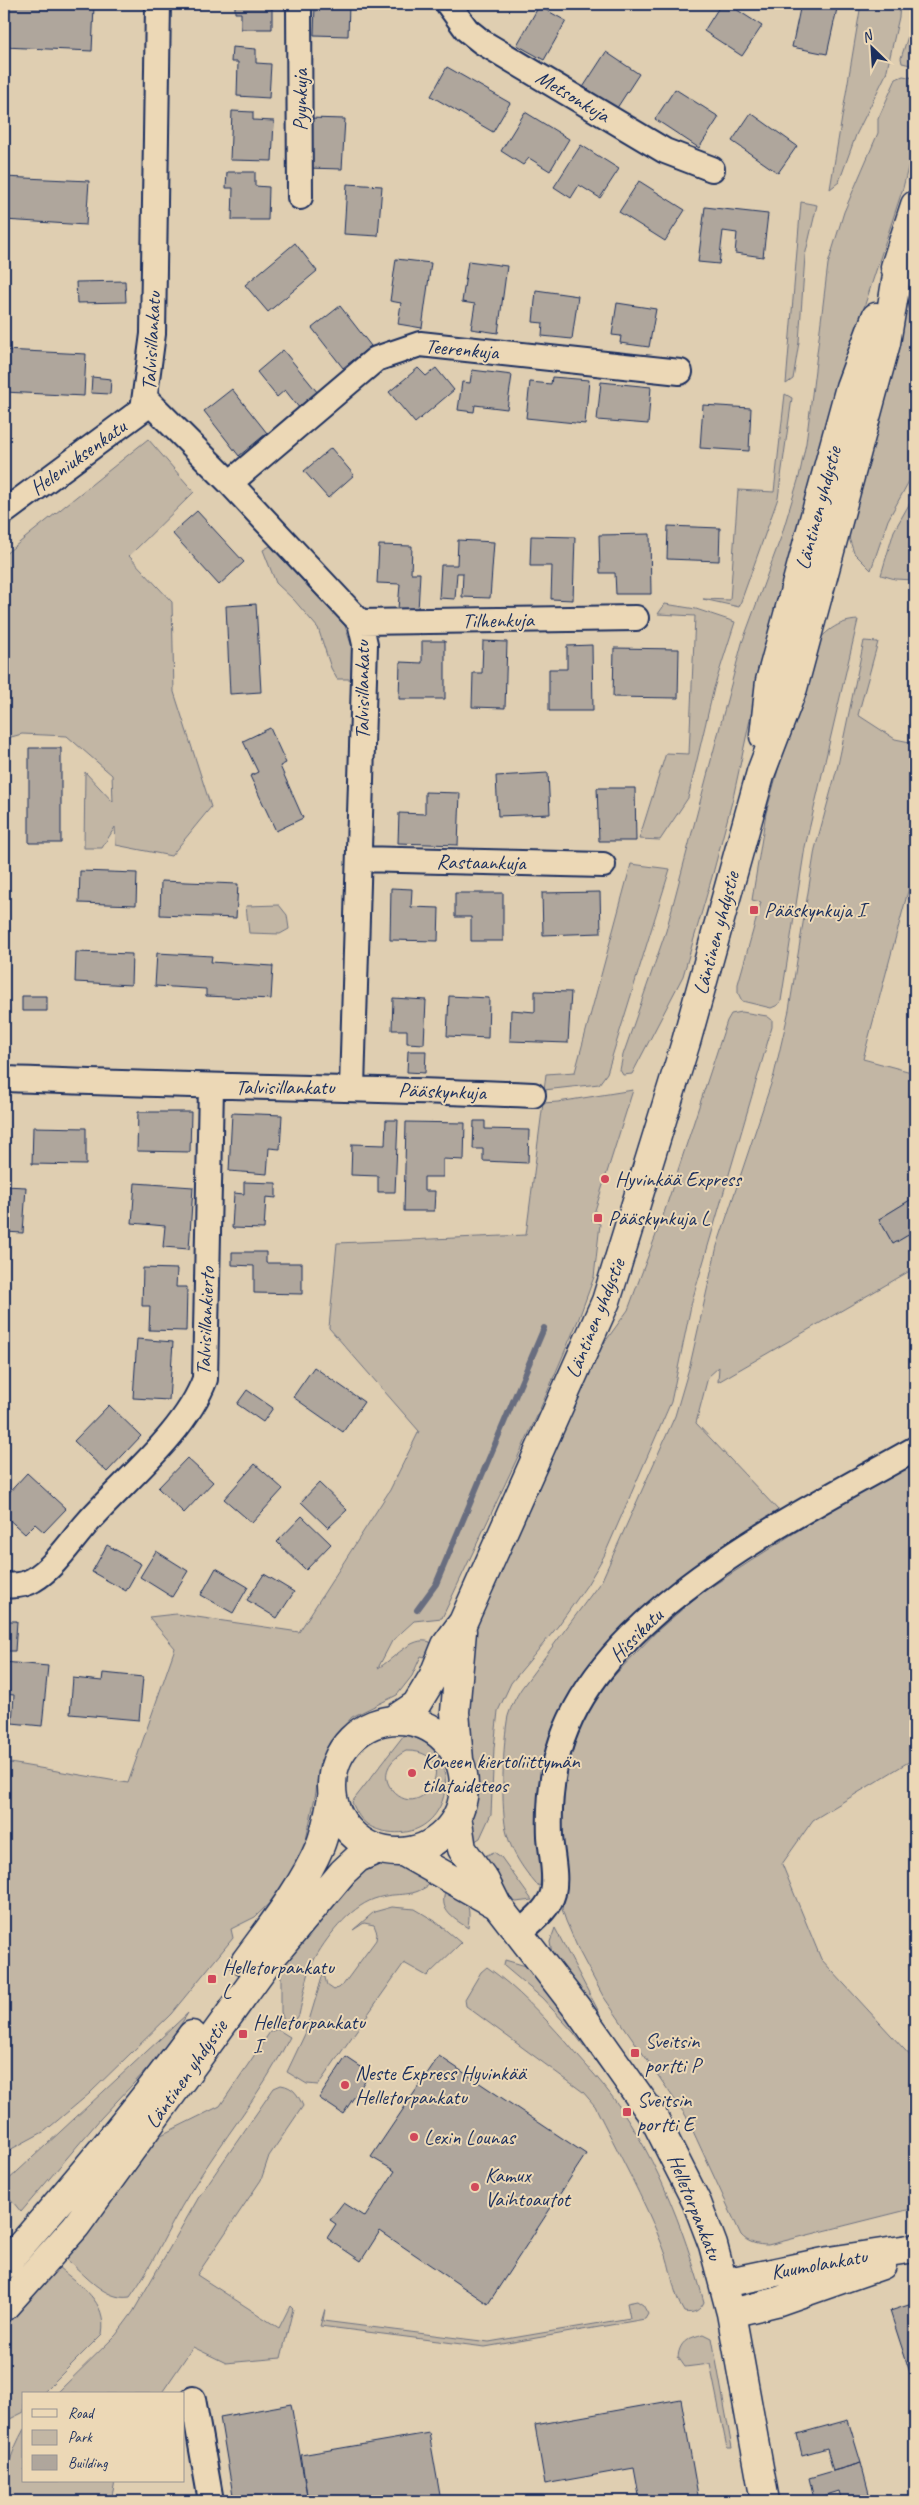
<svg xmlns="http://www.w3.org/2000/svg" width="919" height="2505" font-family="Caveat,sans-serif">
<style>
.green{fill:#c2b6a4;stroke:#6e7281;fill-rule:evenodd}
.lines{fill:none;stroke-linecap:round;stroke-linejoin:round}
.stream{stroke:#686d7f;stroke-width:6}
.building{fill:#afa69c;stroke:#1b2f5e}
.street-casing{stroke:#1b2f5e;stroke-width:28}
.secondary-casing{stroke:#1b2f5e;stroke-width:31}
.street{stroke:#ecd8b6;stroke-width:24}
.secondary{stroke:#ecd8b6;stroke-width:28}
.poi-dot{fill:#d1495b;stroke:#ecd8b6;stroke-width:2}
.labels{text-anchor:middle;dominant-baseline:central;stroke-width:4;stroke-linejoin:round;paint-order:stroke}
.street-label{font-size:21px;fill:#1b2f5e;stroke:#ecd8b6}
.poi-label{font-size:21px;fill:#1b2f5e;stroke:#ecd8b6;text-anchor:start}
</style>
<rect width="100%" height="100%" fill="#dfceb1"/>
<filter id="ink" filterUnits="userSpaceOnUse"><feTurbulence type="fractalNoise" baseFrequency=".02" numOctaves="2"/><feDisplacementMap in="SourceGraphic" scale="10" xChannelSelector="R" yChannelSelector="G"/><feConvolveMatrix kernelMatrix="1 2 1 2 8 2 1 2 1" color-interpolation-filters="sRGB"/></filter>
<g filter="url(#ink)">
<path class="green" d="M861,4H900L899,17L886,74L856,135L839,182L830,189Z
M909,33L915,35V66L902,63L901,58Z
M903,76L915,78V139L903,188L822,436L764,655L733,798L712,877L683,976L632,1074L623,1075L620,1070L623,1055L666,931L742,643L781,537L799,477L806,443L828,264L844,212L878,133V119L896,79Z
M801,202L817,205L805,256L799,342L793,379L786,384Z
M915,267V470L888,520L871,570L854,553L848,535L857,480Z
M785,394L792,398L778,498L739,607L703,599L730,600L738,490L774,492Z
M148,439L194,492L129,556L172,602L174,692L211,807L171,856L116,845L115,827L102,848H84L85,772L113,802L112,775L67,736L22,734L4,739V555Z
M915,494V580L895,579L881,575L894,531Z
M270,546L345,626L354,653V679H337L331,668L318,628L294,600L276,583L263,550Z
M665,604L696,609L735,622L714,688L688,798L660,840L639,839L666,753L689,754L695,616L658,614Z
M858,620L805,847L781,1001L778,1005L771,1008L742,1001L738,993V984L761,902L752,900L766,813L812,648C825,632 837,621 858,620Z
M864,641L878,642L858,715L895,739L915,743V865L863,1059L915,1073V1197L879,1219L893,1244L915,1231V1268L718,1382L719,1367L708,1377L696,1423L779,1511C704,1558 638,1601 585,1672C569,1694 553,1719 547,1746C542,1769 539,1794 538,1818C538,1840 543,1863 540,1886L536,1884C524,1870 512,1853 507,1834C500,1811 503,1740 508,1716C511,1706 516,1697 521,1689L602,1580L675,1416L690,1365L717,1246L774,1075L789,1010L815,849L838,765Z
M631,864L670,869L607,1073L599,1084L544,1090L546,1074L575,1072Z
M279,905L287,915L289,929L280,934L249,933L246,906Z
M742,1012L767,1016L772,1020V1027L692,1301L671,1402L604,1556L587,1585L558,1626L511,1683L498,1711L494,1748L491,1814L480,1838L472,1843L468,1824L475,1780L467,1732L474,1628L602,1346L628,1310L663,1216L727,1021L731,1014Z
M633,1090L592,1220L600,1224L594,1277L579,1318L538,1414L442,1618L414,1621L392,1641L378,1668C393,1660 412,1635 430,1642L432,1647L428,1658L421,1656L412,1676L397,1695L352,1717L330,1742L319,1766L316,1792L306,1840L293,1872L283,1890L255,1917L231,1929L233,1938L171,2014L89,2094L45,2131L4,2153V1762L128,1783L175,1648L149,1617L176,1614L299,1632L390,1490L419,1431L329,1328L337,1243L526,1235L543,1103L558,1102Z
M915,1464V1534L911,1536L915,1549V1758L813,1820L782,1864L821,1959L915,2061V2208L768,2245C758,2245 748,2243 741,2235L686,2116L603,1996L579,1951L566,1921L562,1909L564,1892L562,1810L569,1763L578,1733L593,1703L611,1679L657,1631L700,1594L777,1544L824,1514Z
M404,1735C468,1745 454,1842 388,1832C368,1829 359,1820 352,1802ZM406,1751C464,1750 424,1825 393,1791C379,1775 390,1759 406,1751Z
M494,1852L501,1857L532,1900L516,1902L508,1896L480,1858Z
M387,1862H399L435,1880C412,1901 400,1890 374,1899C349,1908 325,1939 313,1962C306,1978 303,1998 299,2015L295,2021L289,2023L284,2021L281,2012V1964L363,1870Z
M447,1887C468,1901 471,1903 468,1928C451,1917 437,1909 447,1887Z
M392,1907L415,1909L435,1921L461,1943L427,1976L404,1963L318,2085L307,2084L287,2072L305,2034L326,1964L324,1974L327,1985L334,1990L343,1985L376,1940L377,1933L374,1925L364,1923L353,1930L374,1912Z
M555,1928L600,2014L598,2015L552,1954L550,1942Z
M505,1960L526,1966L530,1970L612,2079H609L574,2033L542,1998L504,1966Z
M487,1967C517,1988 543,2016 567,2043C579,2058 592,2071 604,2086C653,2147 684,2228 704,2302C700,2311 693,2314 684,2312C672,2293 672,2268 663,2247C644,2199 618,2152 595,2106L583,2092L466,2006L465,1999L481,1972Z
M188,2013L165,2050L101,2118L21,2212L9,2197L4,2196V2184Z
M277,2029L290,2037C262,2093 221,2141 189,2194C168,2228 153,2265 130,2297C104,2301 84,2273 65,2258L155,2138L220,2106L270,2032Z
M281,2085C294,2087 298,2095 303,2106L269,2156L261,2180L197,2275L279,2328L290,2306L293,2309L281,2358L226,2363L193,2347L161,2394H56L116,2335L133,2312L200,2195L274,2088Z
M58,2267C80,2286 108,2301 102,2334L42,2394H24V2412L4,2422V2327Z
M637,2301L643,2305L648,2314L645,2319L485,2347L320,2326L325,2309L323,2321L489,2342L630,2318L627,2303Z
M704,2334L712,2338L732,2448H727L710,2364L685,2367L678,2357C680,2340 689,2338 704,2334Z
M24,2429V2481H115L111,2501H4C4,2475 11,2452 24,2429Z"/>
<g class="lines">
<path class="stream" d="M417,1610L436,1584L544,1328"/>
</g>
<path class="building" d="M4,4L94,6L92,51L4,47Z
M235,4H272V29H241V13H235Z
M315,4H349L348,36L314,35Z
M721,4H728L762,26L742,56L704,31Z
M801,4H838L827,54L792,47Z
M539,6L566,21L544,60L517,45Z
M232,47L256,49V63L271,64L269,98L237,96L238,62H231Z
M606,52L639,74L613,114L580,92Z
M447,67L510,103L493,132L431,96Z
M675,89L719,117L699,148L655,119Z
M232,111L253,112V120L274,121L272,161L230,160Z
M525,112L569,139L550,171L529,158L523,165L501,151Z
M751,113L797,146L778,173L732,141Z
M309,118L345,119L342,169L307,168Z
M581,145L619,169L600,198L579,185L571,198L554,187Z
M227,172H255V186L269,187L268,220H232L233,188H226Z
M4,177L89,181L86,225L4,220Z
M639,181L685,210L665,241L619,212Z
M347,184L382,186L378,236L344,234Z
M705,207L768,214L763,257L735,253L737,233L723,231L719,264L698,262Z
M295,243L317,271L268,312L245,285Z
M396,259L431,263L422,328L398,324L401,303L390,301Z
M468,261L507,266L498,333L471,329L475,304L462,302Z
M125,281L126,302L77,303L76,282Z
M536,290L578,296L572,339L542,336L543,323L533,322Z
M617,303L656,309L649,347L620,343L621,336L612,335Z
M340,306L371,346L343,368L312,328Z
M4,350L86,354L84,396L4,392Z
M283,350L318,393L300,409L285,390L277,397L257,372Z
M418,368L426,376L436,368L454,390L415,423L389,392Z
M472,370L512,375L507,409L475,405L474,412L458,410L462,382L470,383Z
M92,377L111,379L110,394L91,393Z
M552,377L589,380L585,424L526,418L530,382L551,384Z
M601,382L651,387L648,424L597,420Z
M232,389L267,433L239,456L204,411Z
M703,405L751,408L749,451L700,448Z
M331,448L354,475L328,498L304,471Z
M197,511L244,562L219,585L172,533Z
M668,526L720,528L719,561L667,559Z
M650,534L651,594H616L615,573H600L599,535Z
M531,536L575,537L573,600L551,599L552,566H530Z
M458,540L494,542L490,598L462,597L463,573H457L455,599L439,598L441,565H457Z
M379,545L412,546L411,573H420L418,611L398,609L400,584L377,583Z
M256,604L261,692L230,694L226,606Z
M422,641H445V699H399L400,662L422,663Z
M483,641L507,642L505,708L472,707L473,673H482Z
M592,645L593,711H549V669H567V646Z
M614,648L679,649L678,698L613,697Z
M270,728L286,763L280,766L303,818L276,831L250,776L258,772L243,741Z
M29,748H61V843H29Z
M548,773L550,814L498,816L496,776Z
M597,788H635L636,841H599Z
M425,792L460,793L458,845L398,843L399,813L425,814Z
M80,871L137,873L136,905L79,903Z
M161,881L238,884L236,918L160,915Z
M391,888L412,889L411,907L439,908L438,941L390,940Z
M600,892L601,933L543,935L542,893Z
M455,893H503V941H471V917H455Z
M76,952L132,954L131,985L75,982Z
M157,953L212,956L211,962L273,966L271,999L206,996V989L155,986Z
M535,991L571,992L568,1043L510,1041L511,1010L535,1012Z
M22,996H47V1011H22Z
M449,996L489,998L488,1038L447,1036Z
M393,998L426,1000L424,1044L407,1043V1030H392Z
M408,1051H426L425,1073L407,1072Z
M138,1112H191L190,1152L137,1151Z
M232,1113L282,1115L280,1149L269,1148L267,1174L229,1171Z
M386,1120H398L395,1192H378V1176L351,1175L352,1144L385,1145Z
M474,1121H485V1129L529,1130L528,1163L483,1161V1149H473Z
M406,1122L465,1123L464,1160L443,1159V1177H424V1191H435L434,1211H404Z
M33,1127L86,1128V1165L32,1164Z
M244,1182L276,1183V1198L266,1197L264,1229L232,1228L234,1193L244,1194Z
M135,1183L193,1187L189,1249L163,1247L165,1226L132,1223Z
M4,1186L26,1187L23,1233L4,1232Z
M915,1197V1231L893,1244L879,1219Z
M232,1252H266V1263H302V1294L254,1293V1266L232,1265Z
M143,1268L177,1269L176,1287H187L186,1331L149,1330L150,1306H142Z
M137,1339L173,1342L169,1400L133,1398Z
M314,1367L364,1402L343,1432L293,1397Z
M247,1390L273,1408L263,1422L237,1404Z
M109,1405L141,1436L107,1472L74,1441Z
M187,1458L213,1482L184,1513L158,1488Z
M255,1464L283,1489L252,1523L224,1499Z
M27,1473L66,1509L44,1532L35,1524L25,1534L4,1515V1498Z
M319,1483L347,1510L328,1528L301,1502Z
M302,1516L331,1544L306,1570L277,1542Z
M107,1545L141,1564L126,1591L92,1572Z
M156,1551L188,1571L172,1597L140,1577Z
M216,1568L248,1587L233,1613L201,1595Z
M264,1574L294,1592L277,1618L247,1600Z
M4,1621H17L15,1651H4Z
M4,1662L48,1666L42,1726L12,1723L14,1695L4,1694Z
M103,1673L143,1677L139,1720L70,1714L73,1678L102,1681Z
M439,2056L586,2154L488,2304L380,2231L361,2261L327,2238L336,2224L330,2220L343,2203L365,2217L395,2171L371,2157Z
M346,2057L370,2073L343,2114L319,2098Z
M915,2303V2388L890,2311Z
M681,2399L699,2501H640L634,2468L545,2484L535,2425Z
M291,2404L308,2501H234L220,2417Z
M848,2420L861,2463L833,2471L827,2448L802,2455L797,2434Z
M429,2433L441,2501H308L301,2455Z
M861,2463L871,2501H842L839,2491L814,2499L809,2478Z"/>
<g class="lines">
<defs>
<path id="street" d="M299,4L300,197
M448,4L467,30L482,42L665,151L712,169
M146,399L230,483L360,622L365,644L352,1088
M230,483L376,359L420,344L680,372
M4,512L143,409L153,334L158,4
M360,622L636,618
M359,859L603,865
M7,1079C183,1086 358,1088 533,1095
M4,1585C13,1586 25,1585 33,1580C55,1567 71,1541 88,1522C126,1479 185,1433 205,1379L211,1087
M519,1933C531,1922 549,1909 553,1893C557,1876 551,1853 550,1836C549,1812 551,1785 556,1761C589,1614 795,1517 915,1449
M193,2399L211,2501"/>
<path id="secondary" d="M895,267L915,205
M764,736L770,681L850,387L876,317
M395,1719L416,1705L433,1677L446,1645L463,1622L606,1301L686,1042L761,772L793,688L886,343L901,251
M332 1786a66 66 0 1 1 132 0a66 66 0 1 1-132 0Z
M459,1760L455,1712L462,1631
M457,1816L462,1849L485,1881L497,1905L576,2007L653,2116L697,2203L713,2245L731,2313L765,2501
M405,1853L497,1905
M245,1962C272,1925 302,1888 320,1846C326,1831 329,1813 332,1797
M4,2265C69,2191 133,2115 192,2035
M724,2283L829,2261L915,2248
M4,2307L76,2226L266,1964L343,1872L358,1858L376,1850
M731,2313L776,2302L882,2265"/>
</defs>
<use href="#street" class="street-casing"/>
<use href="#secondary" class="secondary-casing"/>
<use href="#street" class="street"/>
<use href="#secondary" class="secondary"/>
</g>
</g>
<g class="poi-dot">
<rect x="749" y="905" width="10" height="10" rx="2.5"/>
<circle cx="605" cy="1179" r="5"/>
<rect x="593" y="1213" width="10" height="10" rx="2.5"/>
<circle cx="412" cy="1773" r="5"/>
<rect x="207" y="1974" width="10" height="10" rx="2.5"/>
<rect x="238" y="2029" width="10" height="10" rx="2.5"/>
<rect x="630" y="2048" width="10" height="10" rx="2.5"/>
<circle cx="345" cy="2085" r="5"/>
<rect x="622" y="2107" width="10" height="10" rx="2.5"/>
<circle cx="414" cy="2137" r="5"/>
<circle cx="475" cy="2187" r="5"/>
</g>
<g class="labels">
<g class="street-label">
<text transform="translate(573 96) rotate(31)">Metsonkuja</text>
<text transform="translate(300 100) rotate(-90)">Pyynkuja</text>
<text transform="translate(151 341) rotate(-87)">Talvisillankatu</text>
<text transform="translate(462 349) rotate(5)">Teerenkuja</text>
<text transform="translate(78 457) rotate(-36)">Heleniuksenkatu</text>
<text transform="translate(818 508) rotate(-75)">Läntinen yhdystie</text>
<text transform="translate(498 620) rotate(-1)">Tilhenkuja</text>
<text transform="translate(362 690) rotate(-90)">Talvisillankatu</text>
<text transform="translate(481 862) rotate(1)">Rastaankuja</text>
<text transform="translate(716 933) rotate(-75)">Läntinen yhdystie</text>
<text x="285" y="1087">Talvisillankatu</text>
<text transform="translate(442 1091) rotate(2)">Pääskynkuja</text>
<text transform="translate(595 1318) rotate(-68)">Läntinen yhdystie</text>
<text transform="translate(205 1321) rotate(-88)">Talvisillankierto</text>
<text transform="translate(636 1635) rotate(-45)">Hissikatu</text>
<text transform="translate(186 2074) rotate(-55)">Läntinen yhdystie</text>
<text transform="translate(695 2207) rotate(68)">Helletorpankatu</text>
<text transform="translate(819 2264) rotate(-10)">Kuumolankatu</text>
</g>
<g class="poi-label">
<text x="764" y="910">Pääskynkuja I</text>
<text x="615" y="1179">Hyvinkää Express</text>
<text x="608" y="1218">Pääskynkuja L</text>
<text x="422" y="1761">Koneen kiertoliittymän<tspan x="422" dy="24">tilataideteos</tspan></text>
<text x="222" y="1967">Helletorpankatu<tspan x="222" dy="24">L</tspan></text>
<text x="253" y="2022">Helletorpankatu<tspan x="253" dy="24">I</tspan></text>
<text x="645" y="2041">Sveitsin<tspan x="645" dy="24">portti P</tspan></text>
<text x="355" y="2073">Neste Express Hyvinkää<tspan x="355" dy="24">Helletorpankatu</tspan></text>
<text x="637" y="2100">Sveitsin<tspan x="637" dy="24">portti E</tspan></text>
<text x="424" y="2137">Lexin Lounas</text>
<text x="485" y="2175">Kamux<tspan x="485" dy="24">Vaihtoautot</tspan></text>
</g>
</g>
<rect width="919" height="2505" fill="none" stroke="#ecd8b6" stroke-width="20"/>
<rect x="10" y="10" width="899" height="2485" fill="none" stroke="#1b2f5e" stroke-width="2" filter="url(#ink)"/>
<rect x="22" y="2392" width="162" height="90" fill="#ecd8b6" stroke="#989493"/>
<rect x="32" y="2409" width="25" height="8" fill="#ecd8b6" stroke="#989493"/>
<text x="68" y="2418" font-size="15" fill="#1b2f5e">Road</text>
<rect x="32" y="2430" width="25" height="15" fill="#c2b6a4" stroke="#989493"/>
<text x="68" y="2442" font-size="15" fill="#1b2f5e">Park</text>
<rect x="32" y="2455" width="25" height="15" fill="#afa69c" stroke="#989493"/>
<text x="68" y="2468" font-size="15" fill="#1b2f5e">Building</text>
<g transform="translate(872 48) rotate(335)" stroke="#ecd8b6" stroke-width="4" paint-order="stroke">
<path d="M0-4L9 19L0 12L-9 19Z" fill="#1b2f5e"/>
<text y="-8" font-size="14" font-weight="bold" text-anchor="middle" fill="#1b2f5e">N</text>
</g>
</svg>
